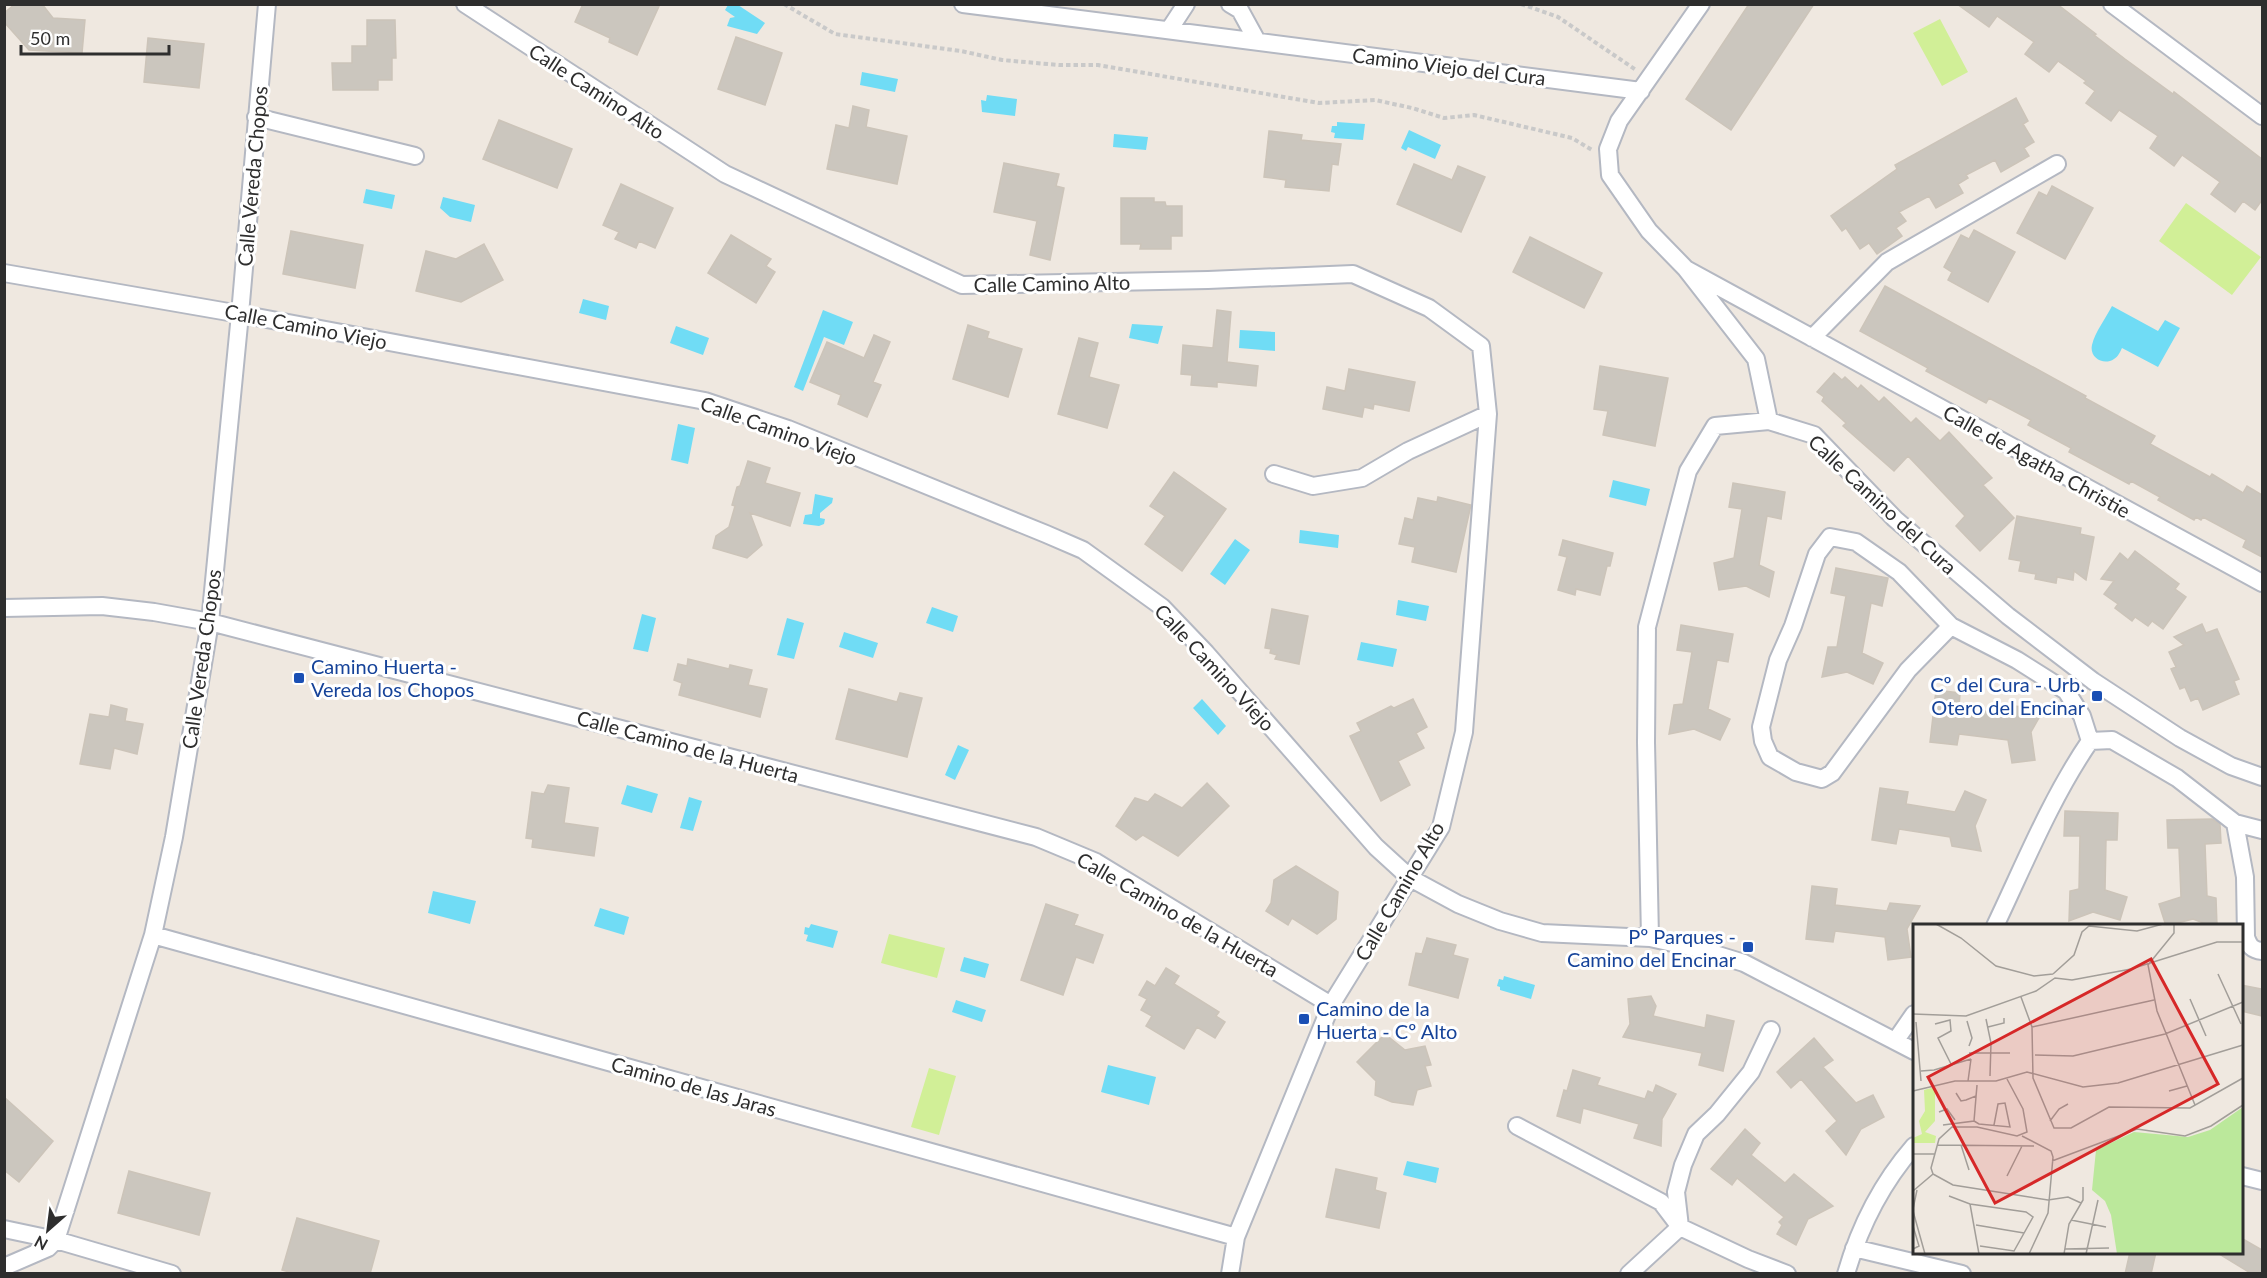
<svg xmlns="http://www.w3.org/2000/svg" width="2267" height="1278" font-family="Lato,sans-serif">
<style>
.pitch{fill:#d1ef97}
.water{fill:#70dcf5}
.building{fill:#cbc6be;stroke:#ccc4b9;stroke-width:1.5}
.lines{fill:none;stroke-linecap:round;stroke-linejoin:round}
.minor-casing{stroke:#b4b8c2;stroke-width:20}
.path{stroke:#c9c9c9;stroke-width:4;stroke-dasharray:4.5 3;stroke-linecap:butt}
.minor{stroke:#fff;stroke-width:16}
.transit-dot{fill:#1a4fb4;stroke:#fff;stroke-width:2}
.labels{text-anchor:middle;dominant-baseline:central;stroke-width:6;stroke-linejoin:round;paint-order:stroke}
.street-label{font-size:20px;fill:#2e2e2e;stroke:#fff}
.transit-label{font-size:20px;fill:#164399;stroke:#fff;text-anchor:start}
.inset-road{fill:none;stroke:#a29e99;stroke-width:1.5}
.view{fill:#d62828;fill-opacity:0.15;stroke:#d62828;stroke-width:3}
.inset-edge{fill:none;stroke:#2e2e2e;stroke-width:3}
</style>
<rect width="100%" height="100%" fill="#efe8e0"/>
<path class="pitch" d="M1940,19L1968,72L1942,86L1913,33Z
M2186,203L2261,257L2232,295L2159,241Z
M889,934L945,948L937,978L881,963Z
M929,1068L956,1076L939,1135L911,1127Z"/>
<path class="water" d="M728,5H738L765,23L757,34L727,26L730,18L735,17L725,10Z
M862,72L898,79L895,92L860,85Z
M987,95L1017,99L1015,116L982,112L981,100L986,101Z
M1337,122L1365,124L1363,140L1334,138L1335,133L1331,132L1332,126H1337Z
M1409,130L1441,145L1435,159L1408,147L1406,151L1401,148Z
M1114,134L1148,137L1146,150L1113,147Z
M366,189L395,195L392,209L363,203Z
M443,197L475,205L471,222L450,217L440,208Z
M583,299L609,306L606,320L579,313Z
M2112,306L2158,331L2165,320L2180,328L2158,367L2122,348C2120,352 2118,357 2114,359C2104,366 2089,358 2092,345C2095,332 2106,318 2112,306Z
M823,310L853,322L844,345L824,337L803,391L794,387Z
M1132,324L1163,326L1158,344L1129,338Z
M676,326L709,338L703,355L670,343Z
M1240,330L1275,332V351L1239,348Z
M678,424L695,428L688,464L671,460Z
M1613,480L1650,489L1646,506L1609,497Z
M815,494L833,498L832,503L820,513V518L825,519L824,524L819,526L803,524L805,515L812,514Z
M1300,530L1339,535L1338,548L1299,543Z
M1235,539L1250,550L1225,585L1210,574Z
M1398,600L1429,606L1426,621L1396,615Z
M932,607L958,616L953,632L926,623Z
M642,614L656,618L648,652L633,649Z
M787,618L804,623L794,659L777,655Z
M844,632L878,643L873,658L839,647Z
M1361,642L1397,649L1393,667L1357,660Z
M1202,699L1226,726L1218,735L1193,708Z
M958,745L969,750L955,780L945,775Z
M627,785L658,794L652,813L621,804Z
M689,797L702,801L693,831L680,828Z
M433,891L476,901L470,924L428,913Z
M600,908L629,917L624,935L594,926Z
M811,924L838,931L833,948L806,941L808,935L804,934L805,927L809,928Z
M964,957L989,964L985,978L960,971Z
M1504,976L1535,985L1531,999L1500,990V987L1497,986L1499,979L1503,980Z
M956,1000L986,1010L982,1022L952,1012Z
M1108,1065L1156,1077L1149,1105L1101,1092Z
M1407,1161L1439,1168L1436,1183L1403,1175Z"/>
<path class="building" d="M15,4H42L53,18L85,20L82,53L29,50L4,22V13Z
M583,4H660L637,55L609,42L610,38L575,22Z
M1749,4H1814L1731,130L1686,99Z
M1957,4H2057L2096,34L2094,35L2125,59L2173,94L2174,92L2262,159V200L2255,210L2243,201L2235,212L2211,194L2220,182L2182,155L2174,166L2150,148L2158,136L2119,110L2111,121L2086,103L2095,91L2084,83L2086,81L2058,61L2049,72L2025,54L2034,42L1997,16L1989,27Z
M367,20H395L396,58H392V80H378V90H333L332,63H352V46H367Z
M736,37L782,53L765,105L718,89Z
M148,38L204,44L199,88L144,82Z
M2016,98L2028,121L2023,124L2034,142L2024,148L2029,156L2001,172L1995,160L1966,175L1968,178L1958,184L1963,193L1936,208L1929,196L1899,212L1906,221L1896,228L1902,236L1877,254L1869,243L1860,249L1846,228L1842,231L1831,216L1897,169L1895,165Z
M853,106L869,110L866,127L907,136L897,184L827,169L836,125L849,128Z
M499,120L572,149L557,188L483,159Z
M1269,131L1302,135L1301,140L1341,144L1338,165L1332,164L1329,191L1285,187L1286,180L1264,177Z
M1004,163L1059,174L1056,186L1064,188L1050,260L1030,255L1037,221L994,212Z
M1414,164L1452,180L1458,166L1485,177L1461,232L1397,204Z
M621,184L673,208L655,248L639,241L636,248L615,239L619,232L603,225Z
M2052,186L2093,208L2065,259L2017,233L2039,192L2047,196Z
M1121,198H1154V202H1165L1166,206H1182V236H1171V249H1140L1141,244H1121Z
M1974,230L2015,252L1988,302L1948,280L1952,272L1944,267L1961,235L1969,239Z
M291,231L363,245L355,288L283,274Z
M731,235L771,259L766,266L775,272L756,303L708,273Z
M1530,237L1602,273L1584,308L1513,272Z
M484,244L503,280L461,302L416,291L426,251L456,259Z
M1885,286L2086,396L2085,398L2155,436L2150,444L2210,477L2212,474L2243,493L2247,486L2262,495V557L2243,547L2246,540L2203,517L2201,520L2196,517L2194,520L2158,500L2160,497L2131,481L2129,484L2069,452L2071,448L2028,425L2031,420L1989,398L1986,403L1926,371L1928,368L1860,331Z
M1217,310L1231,312L1227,362L1258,366L1256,386L1217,382V387L1191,385L1192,375L1181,374L1183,345L1213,348Z
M968,325L989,332L987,338L1022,349L1008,397L953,379Z
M874,335L890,342L873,382L881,385L867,417L838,404L841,395L810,382L827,342L864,358Z
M1079,338L1098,343L1089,377L1119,385L1107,428L1058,414Z
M1600,366L1668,378L1655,446L1603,435L1608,411L1594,409Z
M1349,369L1415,382L1409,411L1374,404L1373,409L1364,407L1362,417L1323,409L1327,387L1345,391Z
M1834,373L1842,380L1845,377L1858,389L1861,385L1879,402L1884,397L1911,423L1916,418L1940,441L1949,432L1992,478L1983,485L2014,518L1980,551L1956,526L1965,516L1908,456L1894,471L1843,426L1846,423L1822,401L1824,397L1817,392Z
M748,461L770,468L765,483L800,493L790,526L750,513L762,545L747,558L713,548L716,536L729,527L735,506L732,505L737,487L740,486Z
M1174,472L1226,509L1182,571L1145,544L1165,516L1150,506Z
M1733,483L1785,492L1781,519L1767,516L1759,565L1774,572L1769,597L1746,586L1719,590L1714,563L1734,558L1742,509L1729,507Z
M1438,497L1471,505L1456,572L1412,562L1415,547L1399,544L1405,518L1413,520L1418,498L1437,502Z
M2017,516L2081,528L2080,534L2094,537L2086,580L2074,571L2073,580L2057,577L2056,583L2035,579L2036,574L2019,571L2021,561L2009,559Z
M1563,540L1613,553L1610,566H1607L1600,595L1576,589L1575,595L1558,590L1567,557L1559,555Z
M2135,551L2179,584L2175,589L2186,597L2163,629L2152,621L2148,626L2135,617L2132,621L2115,608L2118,604L2104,594L2114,581L2101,579L2120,553L2128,560Z
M1836,568L1888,578L1882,606L1871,603L1862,653L1883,663L1873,684L1847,672L1822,677L1828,647H1837L1846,596L1831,593Z
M1272,609L1308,616L1299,664L1275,659L1277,655L1270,653L1271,649L1265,648Z
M2202,624L2206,633L2217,629L2239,679L2234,681L2239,694L2203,710L2198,698L2191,701L2185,687L2180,689L2171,669L2176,667L2169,652L2184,645L2174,637Z
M1681,625L1733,634L1728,662L1717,660L1708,709L1730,719L1720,740L1694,729L1669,734L1674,705L1683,704L1692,652L1677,650Z
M688,659L729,669L730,665L752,670L748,685L767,689L760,717L679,695L682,683L674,680L678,664L687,666Z
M849,689L897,702L900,693L922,698L907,757L836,739Z
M1936,690L1960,693L1959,708L2011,714L2014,706L2044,709L2031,732L2035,760L2012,763L2008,740L1959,734L1957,745L1930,742Z
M1413,699L1427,727L1416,733L1424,748L1398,761L1410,785L1381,801L1350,736L1361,731L1357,723L1391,706L1394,708Z
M111,705L127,709L125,721L143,724L137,754L114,748L110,769L80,764L90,714L109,717Z
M1207,783L1229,806L1178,856L1143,835L1136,840L1116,826L1135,798L1148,802L1155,794L1182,808Z
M548,785L569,788L564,823L598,828L594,856L532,847L533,839L526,838L532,792L544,794Z
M1880,788L1908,792L1906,804L1955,812L1965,791L1986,800L1975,826L1981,851L1952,846L1950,837L1899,829L1896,844L1872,840Z
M2065,811L2118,813L2117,840H2106L2105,890L2127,897L2120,920L2093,912L2069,921L2070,891L2079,889L2080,836H2064Z
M2212,819L2220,824L2221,843L2205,844L2207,896L2216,898L2217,926H2211L2193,919L2166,926L2159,904L2181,897L2179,848H2168L2167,820Z
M1296,866L1338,892L1336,919L1317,934L1292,918L1288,925L1266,911L1271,903L1274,880Z
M1812,886L1837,889L1835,905L1887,911L1890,903L1920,906L1907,929L1911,957L1888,960L1885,937L1835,931L1833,942L1806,939Z
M1046,904L1078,915L1074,925L1103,935L1093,963L1076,957L1063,995L1021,980Z
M1427,938L1456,945L1453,955L1468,959L1458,998L1409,985L1416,953L1422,954Z
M1166,968L1179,976L1174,984L1219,1012L1216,1016L1225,1022L1215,1038L1197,1027L1184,1049L1146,1026L1152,1016L1141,1010L1147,999L1139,995L1147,981L1155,986Z
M2241,985L2262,989V1016L2241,1011Z
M1651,996L1656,1006L1653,1016L1705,1028L1707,1015L1734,1021L1723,1071L1699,1065L1702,1053L1623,1037L1630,1024L1628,999Z
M1385,1034L1405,1050L1425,1046L1431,1065L1425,1066L1431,1086L1417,1090L1413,1105L1392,1102L1375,1095L1376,1081L1357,1062Z
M1814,1038L1833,1060L1823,1067L1856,1103L1873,1095L1884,1117L1861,1129L1846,1155L1826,1131L1837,1121L1801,1079L1791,1088L1777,1072Z
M1573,1070L1600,1078L1597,1085L1645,1099L1648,1091L1653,1093L1656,1085L1676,1094L1662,1119L1661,1146L1634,1138L1639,1124L1583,1108L1580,1123L1557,1116L1564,1090L1567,1091Z
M4,1097L53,1141L19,1182L4,1170Z
M1745,1129L1760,1143L1751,1155L1785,1183L1794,1174L1833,1206L1808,1219L1796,1245L1777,1234L1782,1225L1779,1222L1784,1217L1737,1178L1732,1185L1711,1169Z
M1336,1169L1377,1178L1375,1190L1386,1193L1379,1228L1326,1217Z
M129,1171L210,1193L199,1235L118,1213Z
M297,1218L379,1241L370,1274H296L282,1270Z
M2241,1238L2262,1250V1274H2252L2216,1252H2241Z
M2130,1252H2156L2151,1274H2125Z"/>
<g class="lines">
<defs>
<path id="minor" d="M465,4L725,174L962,285L1208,280L1353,274L1429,308L1481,346L1488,414L1464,732L1441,827L1331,1005L1236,1237L1230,1274
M963,4L1641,91
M1230,4L1240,10L1257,41
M1701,4L1619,121L1608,149L1610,175L1649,231L1686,269L1756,359L1769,421
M2112,4L2262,116
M1169,30L1186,4
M256,117L415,156
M1686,269L2262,583
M4,273L240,314L705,401L788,429L1046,534L1083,550L1162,607L1206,653L1376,847L1410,878L1458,904L1500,921L1542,933L1650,938L1695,948L1744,963L1914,1051
M1812,338L1887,262L2057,164
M1274,474L1313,486L1362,478L1408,451L1488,414
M4,608L102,606L154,612L210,622L1036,837L1096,862L1331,1005
M1951,626L1908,670L1832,773L1822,779L1796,772L1770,757L1763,741L1761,727L1778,660L1793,626L1817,554L1830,537L1856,542L1899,572L1951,626L2017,660L2066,691L2082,716L2090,741
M2235,823L2245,877L2246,937C2249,946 2252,950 2262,951
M1995,926C2025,863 2051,798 2090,741L2112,740L2177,778L2235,823L2262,830
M153,935L1236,1237
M1650,938L1646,742L1647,627L1688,471L1715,426L1769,421L1814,435L1895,519L2008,616L2093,681L2180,738L2231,766L2262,777
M1896,1040L1914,1014
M1517,1126L1661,1202L1680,1227L1748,1259L1787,1274
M2242,1176L2262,1181
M4,1229L56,1240L172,1274
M1854,1248L1962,1274
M4,1267L48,1248L56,1240L153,935L174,837L210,622L240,314L267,4
M1629,1274L1680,1227L1676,1192L1683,1165L1696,1134L1717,1114L1751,1072L1771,1030
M1846,1274C1860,1225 1881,1184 1914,1146"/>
</defs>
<use href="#minor" class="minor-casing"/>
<path class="path" d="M784,4L835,34L961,51L1002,60L1059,65H1098L1319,103L1375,100L1412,108L1444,118L1474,115L1572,138L1592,150
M1521,4L1558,17L1636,70"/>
<use href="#minor" class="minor"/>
</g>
<g class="transit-dot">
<rect x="293" y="672" width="12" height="12" rx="3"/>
<rect x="2091" y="690" width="12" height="12" rx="3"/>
<rect x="1742" y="941" width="12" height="12" rx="3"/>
<rect x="1298" y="1013" width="12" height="12" rx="3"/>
</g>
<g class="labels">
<g class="street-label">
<text transform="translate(1449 66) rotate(7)">Camino Viejo del Cura</text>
<text transform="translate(597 91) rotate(33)">Calle Camino Alto</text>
<text transform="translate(252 176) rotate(-85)">Calle Vereda Chopos</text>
<text transform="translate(1052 283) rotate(-1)">Calle Camino Alto</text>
<text transform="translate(306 326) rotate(11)">Calle Camino Viejo</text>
<text transform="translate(779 430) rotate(20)">Calle Camino Viejo</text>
<text transform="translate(2037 461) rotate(29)">Calle de Agatha Christie</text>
<text transform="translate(1883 504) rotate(43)">Calle Camino del Cura</text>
<text transform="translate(201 659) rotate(-82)">Calle Vereda Chopos</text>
<text transform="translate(1215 667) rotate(47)">Calle Camino Viejo</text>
<text transform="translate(688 746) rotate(15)">Calle Camino de la Huerta</text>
<text transform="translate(1399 891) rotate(-60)">Calle Camino Alto</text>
<text transform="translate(1178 914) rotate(30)">Calle Camino de la Huerta</text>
<text transform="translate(694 1086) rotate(16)">Camino de las Jaras</text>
</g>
<g class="transit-label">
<text x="311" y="666">Camino Huerta -<tspan x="311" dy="23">Vereda los Chopos</tspan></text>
<text x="2085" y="684" text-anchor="end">Cº del Cura - Urb.<tspan x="2085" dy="23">Otero del Encinar</tspan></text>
<text x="1736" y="936" text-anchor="end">Pº Parques -<tspan x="1736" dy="23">Camino del Encinar</tspan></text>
<text x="1316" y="1008">Camino de la<tspan x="1316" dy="23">Huerta - Cº Alto</tspan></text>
</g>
</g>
<g transform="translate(1913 924)">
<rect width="330" height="330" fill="#efe8e0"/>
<path d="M330,183V330H204L198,291L192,277L179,266L183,226L221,208L275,213L297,206Z" fill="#bbe89b"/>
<path d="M22,163V197L12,208L23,212L22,219H0V214L9,210L6,197L12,187L11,166Z" fill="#d1ef97"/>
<path class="inset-road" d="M23,0L48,14L83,42L121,52L140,50M261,0V9L235,41L244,87L282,181M140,50L161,31L169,8L176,2L224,7L250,0M305,50L328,100M108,73L119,103L120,154L141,204H158L196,183L277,184L330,154M277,75L293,112M0,90L53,92L123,67L142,54L159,56L218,45L304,18H330M73,95L78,119L77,152M54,97L59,114L56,122M3,98L8,157M22,100L37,96L38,107L25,114L38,140M75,103L91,99V94M119,103L241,76M56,129H97M122,131L160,132L252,110L330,78M8,147L21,146L58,135M55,157L58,135M0,167L42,157H83L114,148L170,163L205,159L330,121M256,167L274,162M43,169L48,177L53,176L63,172L64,162M26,188L34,185L42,196M61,197L66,200L97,203L92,179L85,180L81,201M137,197L146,185L155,180M30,201L61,197L64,161M109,212L138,227L140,233L135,289L116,330M24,221L121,222M48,221L56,246M0,230H22M139,237L224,205L272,212L298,202L330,181M20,250L40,261L135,276L155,273L168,279M94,252L109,222M0,267L20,250L18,244L26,215L39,203H64L104,212L114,208L110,185L94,155M36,272L57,280L113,288L120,293L101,327L67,322M57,280L66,330M0,285L4,266M0,287L12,330M158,296L193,303M63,301L111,309M0,302L6,322L0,325M152,325L196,324M151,330L156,300L170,276V263M173,330L185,276"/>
<path class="view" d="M238,35L305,160L82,279L15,153Z"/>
<rect width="330" height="330" class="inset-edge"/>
</g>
<rect width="2267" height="1278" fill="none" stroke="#2e2e2e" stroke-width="12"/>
<g transform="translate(48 1230) rotate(208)" stroke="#ffffff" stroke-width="4.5" paint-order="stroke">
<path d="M0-4.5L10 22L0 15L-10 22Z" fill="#2e2e2e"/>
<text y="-9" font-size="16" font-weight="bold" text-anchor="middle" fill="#2e2e2e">N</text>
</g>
<path d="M21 45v9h148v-9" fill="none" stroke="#2e2e2e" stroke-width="3"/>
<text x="30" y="45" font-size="18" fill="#2e2e2e" stroke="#ffffff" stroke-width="4.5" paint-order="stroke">50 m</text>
</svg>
